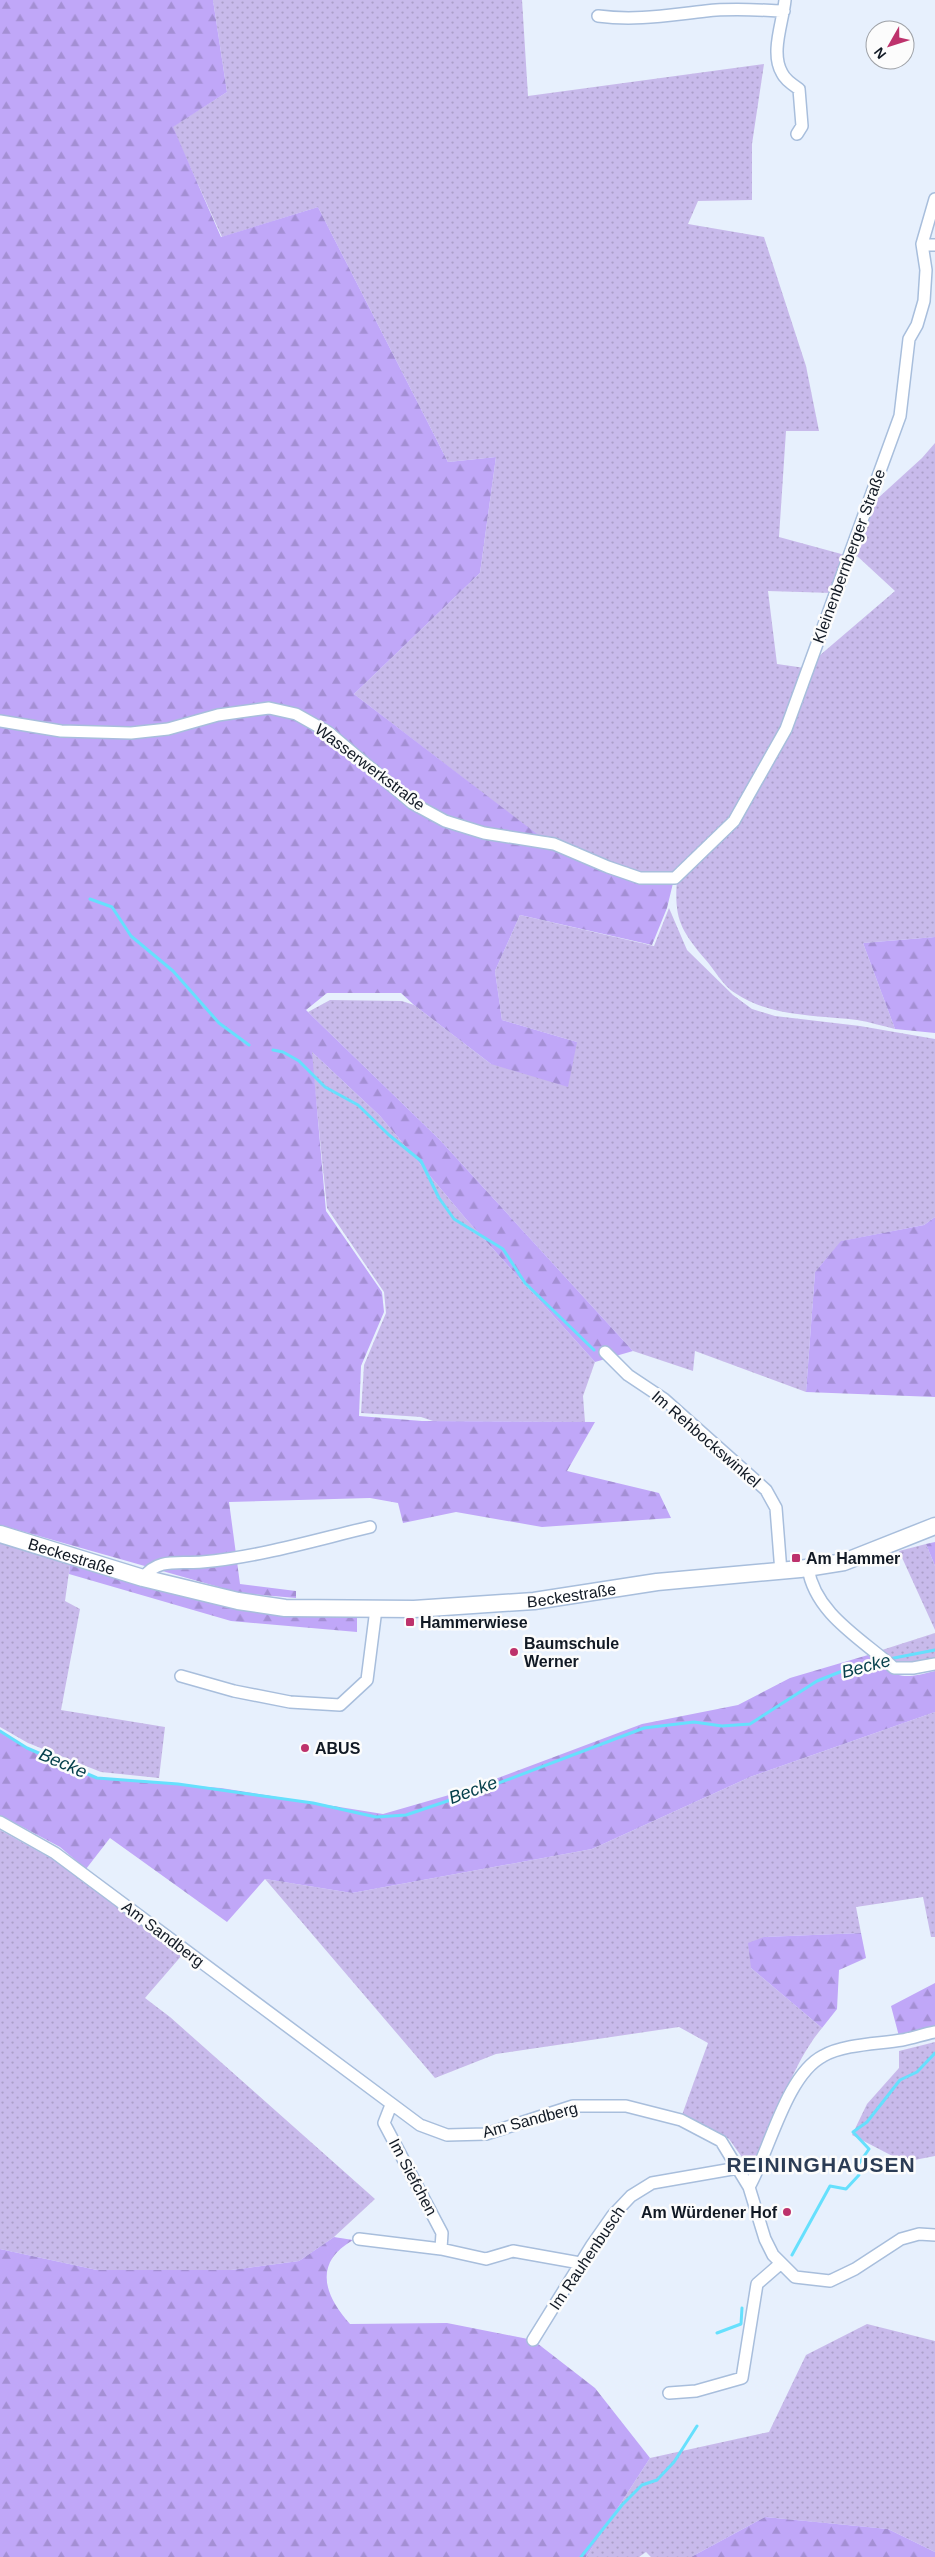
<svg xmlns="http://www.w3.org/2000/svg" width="935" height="2557" font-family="Arial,sans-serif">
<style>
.grass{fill:url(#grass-dots)}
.forest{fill:url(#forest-firs)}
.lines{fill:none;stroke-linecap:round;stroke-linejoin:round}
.stream{stroke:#66e0fd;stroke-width:3}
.minor-casing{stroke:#a8bedc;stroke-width:14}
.secondary-casing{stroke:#a8bedc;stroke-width:19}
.minor{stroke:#fff;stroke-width:11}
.secondary{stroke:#fff;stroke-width:16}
.poi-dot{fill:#bd326c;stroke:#fcfcfc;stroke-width:2}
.labels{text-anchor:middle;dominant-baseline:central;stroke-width:5;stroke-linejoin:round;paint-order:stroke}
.street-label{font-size:16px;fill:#111924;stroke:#fcfcfc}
.poi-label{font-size:16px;font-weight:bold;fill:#111924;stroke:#fcfcfc;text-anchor:start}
.water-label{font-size:18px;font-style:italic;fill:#07414d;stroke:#fcfcfc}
.district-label{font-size:21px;font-weight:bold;letter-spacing:1px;fill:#2b3c55;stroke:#fcfcfc}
</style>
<defs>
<pattern id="grass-dots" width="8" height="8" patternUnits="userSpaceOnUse" patternTransform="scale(1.25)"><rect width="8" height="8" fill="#c8baeb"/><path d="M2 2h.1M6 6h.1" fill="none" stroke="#ab9fc9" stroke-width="1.8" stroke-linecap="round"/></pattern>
<pattern id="forest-firs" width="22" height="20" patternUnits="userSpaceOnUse" patternTransform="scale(1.25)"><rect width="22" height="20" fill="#c0a7f8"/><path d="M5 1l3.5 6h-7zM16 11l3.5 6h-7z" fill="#a48fd4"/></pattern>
</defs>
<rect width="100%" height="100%" fill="#e7f0fd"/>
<path class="grass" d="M213,0H522L528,96L764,64L752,144V200L698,201L688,224L764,237L806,366L819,431H786L779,537L845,555L833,593L768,591L777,664L805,668L783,727L732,818L673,874L640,875L545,841L354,694L480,573L496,457L448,462L318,207L222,237L172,127L227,92Z
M935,443V937L863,943L895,1029C882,1026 870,1022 857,1020C817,1015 770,1017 735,993C723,986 714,969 705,959C680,929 674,918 677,879L737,823L812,662L895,591L856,555L877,499L922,458Z
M669,908L687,950L733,995L752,1009L775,1016L860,1026L935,1039V1217L924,1225L842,1241L815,1272L806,1392L695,1351L693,1371L633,1351L439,1139L308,1012L330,1000L402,1001L414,1005L491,1064L577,1042L502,1020L495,971L520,915L654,946Z
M311,1051L380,1116L466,1219L595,1362L583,1396L585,1422L433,1421L421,1417L361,1413L364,1365L386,1313L384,1292L327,1208Z
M0,1541L70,1565L65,1601L80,1609L61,1710L165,1727L159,1778L101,1772L28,1743L0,1727Z
M926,1544L935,1566V1630L899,1551Z
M935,1633V1658L916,1663L896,1664L882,1650Z
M935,1712V1937H931L923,1897L856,1907L861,1933L764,1937L751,1968L822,2028C788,2069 778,2122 749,2167L729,2139L682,2115L708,2043L679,2027L496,2054L435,2078L265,1879L352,1893L592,1849L750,1777Z
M0,1830L54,1860L183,1954L145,1998L170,2017L375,2199L334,2237L299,2261L231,2270H97L0,2249Z
M935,2042V2156L904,2162L852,2135L867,2104L899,2068V2051Z
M867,2324L935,2341V2552L888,2529L765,2517L691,2557H651L646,2552L639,2557H586L650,2458L769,2432L806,2355Z"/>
<path class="forest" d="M0,0H213L227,92L173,127L221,237L318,207L448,462L496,457L480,573L354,694L554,847L604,868L674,879L667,908L652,945L520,915L495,971L502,1020L577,1042L568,1087L491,1064L414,1005L401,993H327L306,1010L439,1139L633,1351L595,1362L466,1219L380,1116L312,1052L326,1211L382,1292L384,1312L361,1366L359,1416L422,1421L595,1422L567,1471L659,1493L671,1518L542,1527L456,1512L403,1523L398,1503L370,1498L229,1502L240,1584L296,1591V1598L240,1593L0,1525Z
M935,937V1033L895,1029L863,943Z
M935,1217V1397L806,1392L815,1272L841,1241L924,1225Z
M935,1542V1566L926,1544Z
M70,1565L238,1608L357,1616V1632L231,1621L69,1574Z
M868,1655C894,1678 901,1680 935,1671V1712L750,1777L592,1849L352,1893L265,1879L227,1922L110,1838L86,1869L60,1847L0,1815V1732L27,1748L100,1779L221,1788L383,1814L463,1791L642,1724L738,1705L790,1678Z
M861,1933L866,1958L839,1970L837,2009L822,2028L751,1968L748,1943L764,1937Z
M935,1983V2032L900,2040L891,2006Z
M334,2237L353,2240C313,2263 324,2295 350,2324L447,2323L533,2340L595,2388L650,2458L586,2557H0V2249L97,2270H231L299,2261Z
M765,2517L888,2529L935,2552V2557H691Z"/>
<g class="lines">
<path class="stream" d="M90,899L112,907L131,936L173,971L219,1023L249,1045
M273,1050L283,1052L299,1061L325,1087L358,1105L389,1135L421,1161L439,1198L454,1219L503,1249L525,1283L594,1350
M889,1659L935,1650
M0,1731L27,1748L97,1778L178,1784L313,1803L376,1817L406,1815L483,1789L644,1728L694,1722L722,1726L750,1724L817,1681L850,1668L881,1661
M792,2255L830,2186L846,2189L859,2175L858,2165L869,2149L853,2132L867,2122L900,2080L917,2072L935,2053
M717,2333L741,2324L742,2308
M581,2557L622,2505L642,2485L657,2480L674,2462L697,2426"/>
<defs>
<path id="minor" d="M785,0C783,22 770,53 782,73C785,80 793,85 799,89L802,126L797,134
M598,16C637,21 668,15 706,11C732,8 758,10 784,11
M922,244L935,245
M0,721L61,731L131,733L168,729L218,715L269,708L296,714L328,732L412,803L445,821L484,833L554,844L608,867L640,878H675L734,821L786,729L900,416L909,339L917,325L924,301L926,270L922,244L935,199
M605,1352L628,1375L664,1399L766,1490L776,1508L781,1572
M808,1568C815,1614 862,1639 894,1668H913L935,1664
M143,1578C158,1557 179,1564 202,1562C259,1557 315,1540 370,1527
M181,1676L234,1691L290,1702L340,1705L367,1680L376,1609
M0,1822L55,1853L420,2125L447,2135L486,2134L573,2106H626L681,2120L721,2141L749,2187L765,2239L773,2255L795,2277L830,2281L855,2269L901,2239L919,2234L935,2235
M391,2105L384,2123L442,2233L441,2249
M749,2187C769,2152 786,2075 823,2056C844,2044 879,2044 902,2040C913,2038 924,2034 935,2032
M359,2239L441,2249L486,2259L513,2251L580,2263
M533,2340L592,2245L613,2215L631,2196L652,2183L738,2168
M669,2393L696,2391L742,2378L757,2284L780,2264"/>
<g id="secondary">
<path id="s1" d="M0,1534L143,1578L238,1601L285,1608L414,1609L534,1601L657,1582L800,1569L844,1562L935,1526"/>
</g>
</defs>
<use href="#minor" class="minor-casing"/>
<use href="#secondary" class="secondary-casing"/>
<use href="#minor" class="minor"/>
<use href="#secondary" class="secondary"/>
</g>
<g class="poi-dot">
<rect x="791" y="1553" width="10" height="10" rx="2.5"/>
<rect x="405" y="1617" width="10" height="10" rx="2.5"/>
<circle cx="514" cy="1652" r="5"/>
<circle cx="305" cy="1748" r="5"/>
<circle cx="787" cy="2212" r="5"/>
</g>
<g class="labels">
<g class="street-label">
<text transform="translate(849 556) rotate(-70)">Kleinenbernberger Straße</text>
<text transform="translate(370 767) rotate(37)">Wasserwerkstraße</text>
<text transform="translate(706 1439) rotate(41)">Im Rehbockswinkel</text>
<text stroke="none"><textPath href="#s1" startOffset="75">Beckestraße</textPath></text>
<text stroke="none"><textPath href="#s1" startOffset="582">Beckestraße</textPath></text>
<text transform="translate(163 1934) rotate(37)">Am Sandberg</text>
<text transform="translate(530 2120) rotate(-15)">Am Sandberg</text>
<text transform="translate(413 2177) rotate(62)">Im Siefchen</text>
<text transform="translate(587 2258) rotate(-56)">Im Rauhenbusch</text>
</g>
<g class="poi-label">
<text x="806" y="1558">Am Hammer</text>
<text x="420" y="1622">Hammerwiese</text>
<text x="524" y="1643">Baumschule<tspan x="524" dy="18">Werner</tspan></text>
<text x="315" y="1748">ABUS</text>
<text x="777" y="2212" text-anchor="end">Am Würdener Hof</text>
</g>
<g class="water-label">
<text transform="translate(866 1666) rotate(-15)">Becke</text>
<text transform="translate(63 1763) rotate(23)">Becke</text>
<text transform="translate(473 1790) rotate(-20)">Becke</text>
</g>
<g class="district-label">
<text x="821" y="2164">REININGHAUSEN</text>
</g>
</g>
<g transform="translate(890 45) rotate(231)"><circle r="24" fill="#fcfcfc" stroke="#9ea1a6"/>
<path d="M0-4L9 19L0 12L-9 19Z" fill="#bd326c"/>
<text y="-8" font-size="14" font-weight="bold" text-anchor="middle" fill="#111924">N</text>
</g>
</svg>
